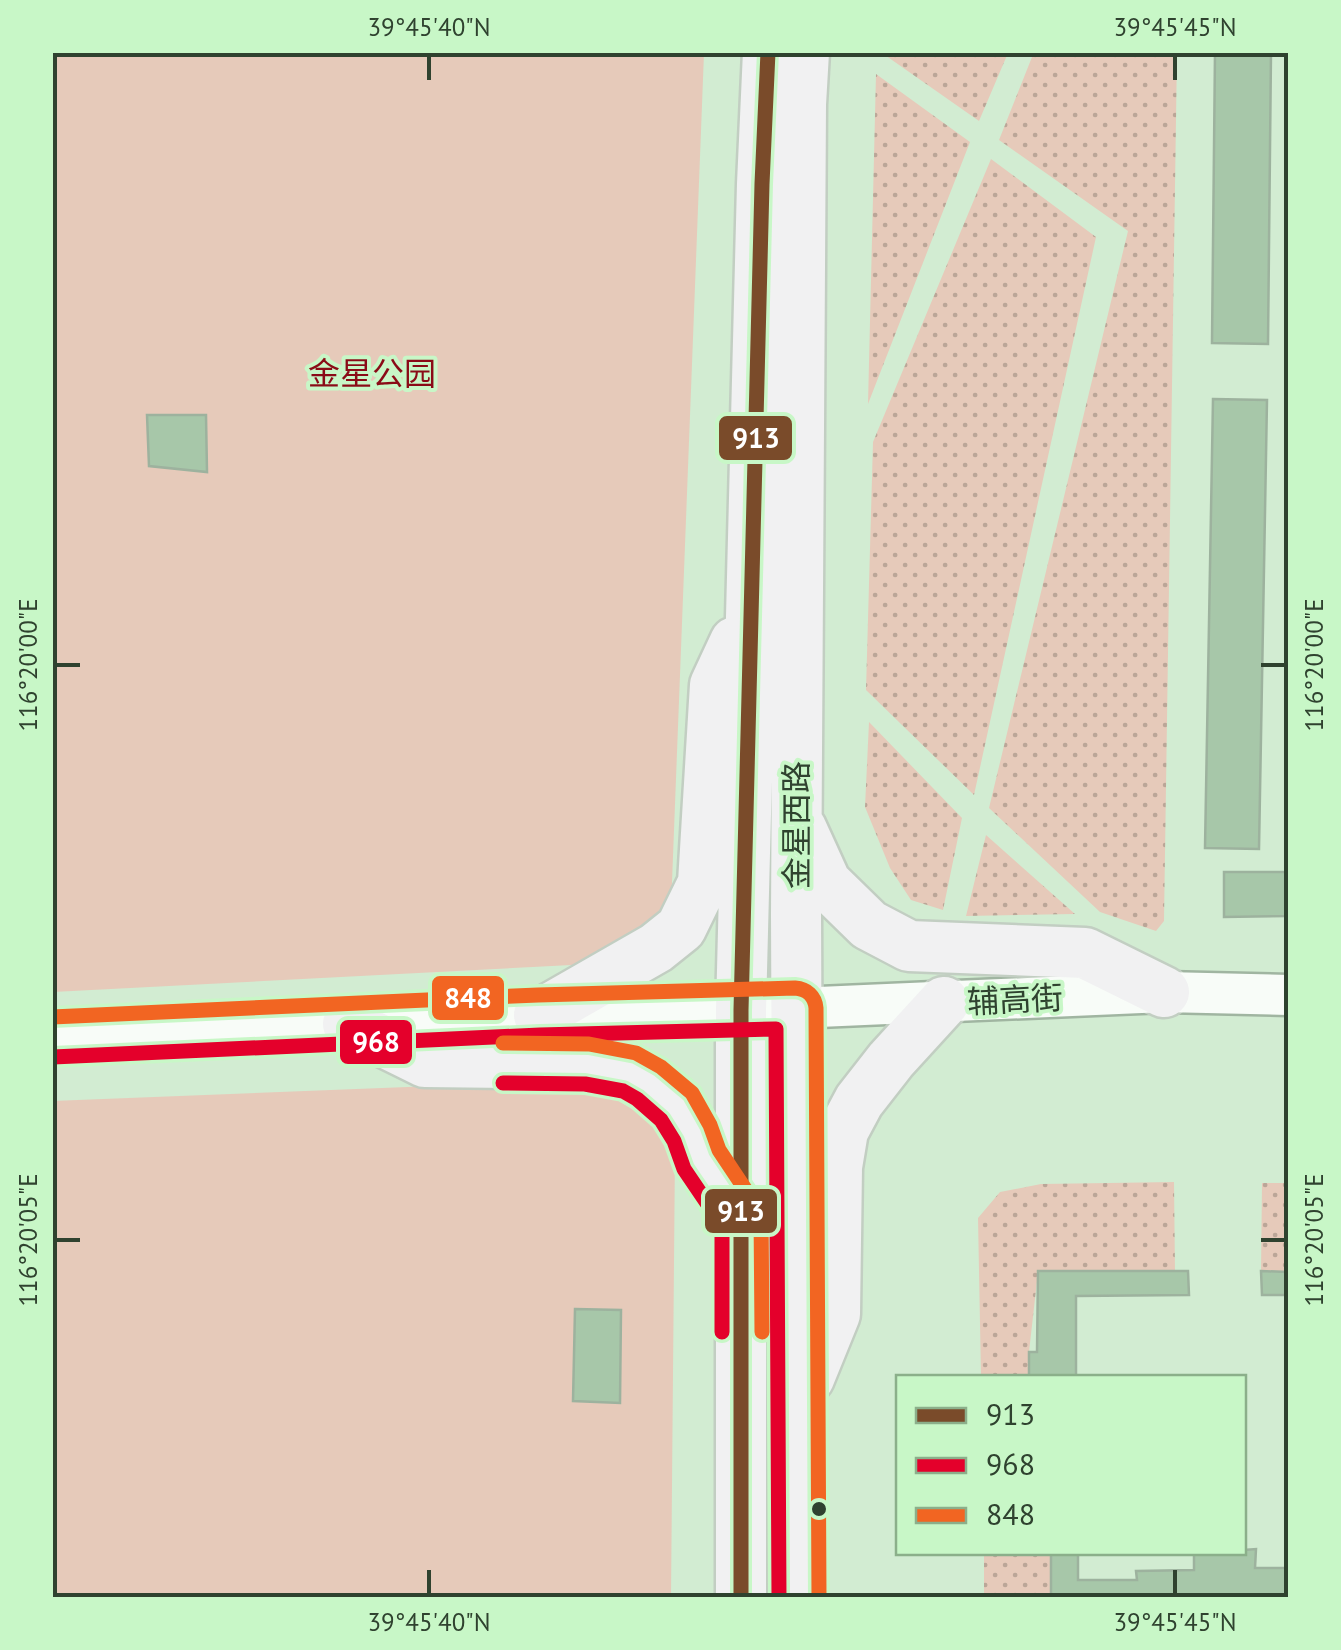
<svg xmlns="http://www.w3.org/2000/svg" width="1341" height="1650" font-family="'PT Sans','Noto Sans SC',sans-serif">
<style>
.grass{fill:url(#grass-dots)}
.park{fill:#e6caba}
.building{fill:#a7c7a9;stroke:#9db29e;stroke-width:2.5}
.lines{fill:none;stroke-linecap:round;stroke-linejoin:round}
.minor-casing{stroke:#a0b5a1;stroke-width:45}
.major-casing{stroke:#c2cec2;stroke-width:55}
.minor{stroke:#f8fcf8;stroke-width:40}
.major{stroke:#f1f1f2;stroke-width:50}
.bus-1-casing{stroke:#c8f7c7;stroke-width:22}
.bus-2-casing{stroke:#c8f7c7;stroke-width:22}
.bus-3-casing{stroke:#c8f7c7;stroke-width:22}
.bus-1{stroke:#7a4b2a;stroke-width:15}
.bus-2{stroke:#e4002b;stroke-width:15}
.bus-3{stroke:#f26522;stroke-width:15}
.ticks{fill:none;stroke:#2f422f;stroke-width:4}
.bus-dot{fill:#2f422f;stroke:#c8f7c7;stroke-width:4}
.labels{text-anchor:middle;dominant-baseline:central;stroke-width:8;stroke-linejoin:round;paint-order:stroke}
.park-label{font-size:32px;fill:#8a0b17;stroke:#c8f7c7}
.street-label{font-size:32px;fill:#2f422f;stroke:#c8f7c7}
.line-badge{stroke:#c8f7c7;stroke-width:4}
.badge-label{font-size:28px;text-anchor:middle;font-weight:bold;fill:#fff}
.neatline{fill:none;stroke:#2f422f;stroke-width:4}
.ticks-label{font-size:25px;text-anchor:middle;fill:#2f422f}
</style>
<defs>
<pattern id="grass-dots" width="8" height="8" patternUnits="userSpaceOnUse" patternTransform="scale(2.5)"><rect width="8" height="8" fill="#e6caba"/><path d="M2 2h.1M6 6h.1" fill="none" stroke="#bba698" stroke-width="1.8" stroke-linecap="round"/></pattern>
</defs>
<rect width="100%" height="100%" fill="#d2ecd2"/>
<path class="grass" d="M1034,52L1177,53L1164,921L1156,931L1100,912L989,808L1128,231L999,140Z
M882,53H1008L979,121Z
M876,74L970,142L868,404Z
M991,159L1096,237L974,795L866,690L873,442Z
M869,722L962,818L943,910L911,900L890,868L865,807Z
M986,835L1075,914L966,916Z
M1174,1182L1175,1272H1038L1029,1352V1377H981L978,1218L1000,1192L1041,1184Z
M1262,1183H1288V1272L1261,1271Z
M984,1553H1051V1597H984Z"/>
<path class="park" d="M53,53H704L669,960L53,992Z
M561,1081L597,1088L647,1118L675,1150L671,1597H53L52,1101Z"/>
<path class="building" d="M1215,52H1271L1268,344L1212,343Z
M1213,399L1267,400L1259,849L1205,848Z
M147,415H206L207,472L149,466Z
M1224,872H1288V916L1224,917Z
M1038,1271H1188L1189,1295L1076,1296V1378H1029V1352H1037Z
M1261,1271L1288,1272V1295H1262Z
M575,1309L621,1310L620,1403L573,1401Z
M1256,1549L1255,1568H1288V1598H1051V1552H1078V1580H1137L1136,1571L1194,1570V1552H1244V1550Z"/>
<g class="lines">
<defs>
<path id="minor" d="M52,1037L539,1015L796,1008L1164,992L1288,995"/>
<path id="major" d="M801,828L826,883L869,925L909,946L1085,953L1164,992
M539,1015L656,948L681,928L703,883L715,685L735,642
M348,1024L425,1062L587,1064L630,1072L649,1083L677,1107L692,1133L701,1159L742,1219
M809,1378L835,1314L837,1167L843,1131L859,1101L891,1060L944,1002
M741,1598V1010L762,184L768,52
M799,1598L796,914L801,104L804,52"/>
</defs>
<use href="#minor" class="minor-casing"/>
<use href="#major" class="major-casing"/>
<use href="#minor" class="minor"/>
<use href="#major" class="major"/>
<defs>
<path id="bus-1" d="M741,1598V1010L762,184L768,52"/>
<path id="bus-2" d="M53,1057L540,1035L776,1029L779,1598
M503,1083L585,1084L623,1091L637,1099L661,1120L674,1141L684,1169L722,1225V1332"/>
<path id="bus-3" d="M52,1017L538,995L795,988C807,989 815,996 816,1008L819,1598
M503,1043L589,1044L636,1053L661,1067L692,1093L710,1125L719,1150L761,1213L762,1332"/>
</defs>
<use href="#bus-1" class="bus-1-casing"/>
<use href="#bus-2" class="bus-2-casing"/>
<use href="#bus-3" class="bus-3-casing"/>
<use href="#bus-1" class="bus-1"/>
<use href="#bus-2" class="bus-2"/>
<use href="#bus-3" class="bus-3"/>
</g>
<path class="ticks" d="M429,55V80M1175,55V80M55,665H80M1261,665H1286M55,1240H80M1261,1240H1286M429,1570V1595M1175,1570V1595"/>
<circle class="bus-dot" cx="819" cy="1509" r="9"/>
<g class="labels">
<g class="park-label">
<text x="372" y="373">金星公园</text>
</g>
<g class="street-label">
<text transform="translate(796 825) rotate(-90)">金星西路</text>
<text transform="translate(1015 999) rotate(-3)">辅高街</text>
</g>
</g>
<g class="line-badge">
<rect x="717" y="414" width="77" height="48" rx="10" fill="#7a4b2a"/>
<rect x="430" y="974" width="76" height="48" rx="10" fill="#f26522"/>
<rect x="338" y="1018" width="76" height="48" rx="10" fill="#e4002b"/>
<rect x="703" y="1187" width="76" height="48" rx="10" fill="#7a4b2a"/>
</g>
<g class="badge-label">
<text x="756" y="448">913</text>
<text x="468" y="1008">848</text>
<text x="376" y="1052">968</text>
<text x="741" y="1221">913</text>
</g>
<rect width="1341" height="1650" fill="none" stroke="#c8f7c7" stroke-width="110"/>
<rect x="896" y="1375" width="350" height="180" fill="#c8f7c7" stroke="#8baf8a" stroke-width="2.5"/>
<rect x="916" y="1408" width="50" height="15" fill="#7a4b2a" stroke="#8baf8a" stroke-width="2.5"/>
<text x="986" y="1425" font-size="30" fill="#2f422f">913</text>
<rect x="916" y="1458" width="50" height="15" fill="#e4002b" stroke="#8baf8a" stroke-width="2.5"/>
<text x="986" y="1475" font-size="30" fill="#2f422f">968</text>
<rect x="916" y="1508" width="50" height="15" fill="#f26522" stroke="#8baf8a" stroke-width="2.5"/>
<text x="986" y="1525" font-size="30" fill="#2f422f">848</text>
<rect x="55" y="55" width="1231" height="1540" class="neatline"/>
<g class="ticks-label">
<text x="429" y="36">39°45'40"N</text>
<text x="1175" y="36">39°45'45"N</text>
<text transform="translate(1314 665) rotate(-90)" y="9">116°20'00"E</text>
<text transform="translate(28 665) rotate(-90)" y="9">116°20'00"E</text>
<text transform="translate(1314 1240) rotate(-90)" y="9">116°20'05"E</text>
<text transform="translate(28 1240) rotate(-90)" y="9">116°20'05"E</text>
<text x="429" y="1631">39°45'40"N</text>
<text x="1175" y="1631">39°45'45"N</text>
</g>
</svg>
